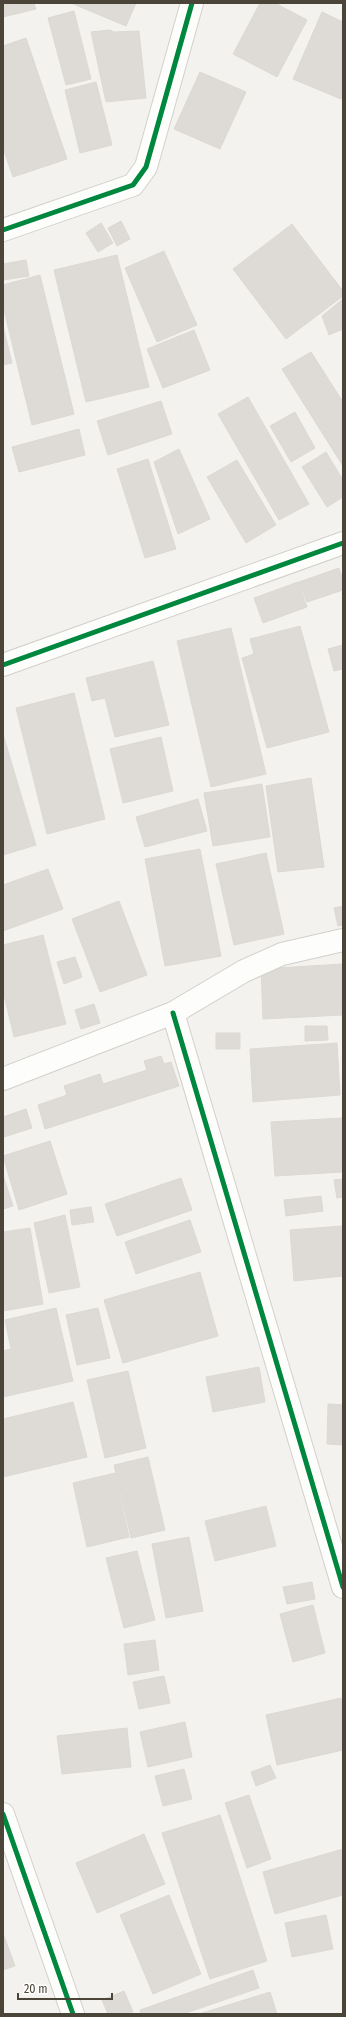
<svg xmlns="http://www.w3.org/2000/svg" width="346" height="2017" font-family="'Fira Sans Condensed',sans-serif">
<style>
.building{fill:#dedbd6;stroke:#dcd9d4}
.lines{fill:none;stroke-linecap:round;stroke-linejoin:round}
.street-casing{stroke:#d2d0cb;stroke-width:24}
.street{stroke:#fdfdfc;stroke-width:22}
.cycleway-casing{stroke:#fff;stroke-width:8}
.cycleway{stroke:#00873e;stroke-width:5}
</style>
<rect width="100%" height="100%" fill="#f4f2ee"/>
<path class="building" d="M3,3H34L36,9L3,17Z
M71,3H136L126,26Z
M260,3H275L307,20L277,77L233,54Z
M74,11L91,79L66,85L48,18Z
M322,12L343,22V94L341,99L293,79Z
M110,30L114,32L139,31L146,98L106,102L91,32Z
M26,38L67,159L13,177L3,148V46Z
M200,72L246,92L220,149L174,129Z
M96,82L112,145L80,153L65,90Z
M121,221L130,239L117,246L108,228Z
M101,223L113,243L98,252L86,233Z
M292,224L343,291V296L286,339L233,269Z
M164,251L197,325L157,342L125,268Z
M117,255L149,387L86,402L54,270Z
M26,260L29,276L3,280V264Z
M40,275L74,414L32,425L3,306V285Z
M343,299V329L329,335L322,316Z
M3,326L12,363L3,365Z
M194,330L210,370L163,388L147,349Z
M311,352L343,402V466L282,369Z
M248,397L309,504L279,520L218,414Z
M161,401L172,434L108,455L97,421Z
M295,412L315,448L291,462L270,426Z
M79,429L85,455L19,472L12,447Z
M179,449L210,519L178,534L154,462Z
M326,452L343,480V497L327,507L302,467Z
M148,459L176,549L145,558L117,469Z
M237,460L276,525L246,543L207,477Z
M339,568L343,580V590L307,602L299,582Z
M298,582L307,607L263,623L254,598Z
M300,626L329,732L267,748L242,658L254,654L250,639Z
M231,628L266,774L211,787L177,641Z
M343,645V669L334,671L328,649Z
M153,661L169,725L115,737L105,698L92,701L86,678Z
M74,693L105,819L47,834L16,708Z
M3,734L36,845L3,855Z
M161,737L173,791L123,803L110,749Z
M311,778L324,867L278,872L266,786Z
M262,784L270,837L213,846L204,793Z
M198,799L207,831L145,847L136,817Z
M200,849L221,956L165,966L145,859Z
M266,853L284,934L234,945L216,864Z
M48,869L63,909L3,931V885Z
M119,901L147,975L100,992L72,919Z
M343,906V925L338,926L334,908Z
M43,935L66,1024L14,1037L3,991V945Z
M75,957L82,977L64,984L57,962Z
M343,964V1015L263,1019L261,969Z
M94,1004L100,1023L81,1029L75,1010Z
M305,1026H327L328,1040L305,1041Z
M216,1033H240V1049H216Z
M337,1043L340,1095L253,1102L250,1049Z
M161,1056L164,1064L171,1062L179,1086L45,1129L38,1105L67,1095L64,1086L100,1074L103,1084L147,1070L144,1061Z
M26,1109L32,1128L4,1137L3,1117Z
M343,1118V1172L275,1176L271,1122Z
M50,1141L67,1194L19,1210L3,1156Z
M3,1175L13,1206L3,1209Z
M181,1178L192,1210L117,1236L105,1204Z
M343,1179V1197L337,1198L334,1180Z
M321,1196L323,1211L286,1216L284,1200Z
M91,1207L94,1222L72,1225L70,1210Z
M65,1215L80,1287L49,1293L34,1223Z
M190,1220L201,1252L136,1274L125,1242Z
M343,1226V1276L294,1281L290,1230Z
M30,1228L43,1304L3,1311V1232Z
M200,1272L218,1336L123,1363L104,1300Z
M56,1308L73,1381L3,1397V1351L11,1349L5,1320Z
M98,1308L110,1358L77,1365L66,1315Z
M259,1367L265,1402L213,1412L206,1377Z
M128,1371L146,1448L105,1458L87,1380Z
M73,1402L87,1457L3,1477V1419Z
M328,1404L343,1405V1445L327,1444Z
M148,1457L165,1530L131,1538L114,1465Z
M115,1473L129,1537L87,1547L73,1483Z
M266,1506L276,1546L215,1561L205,1521Z
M189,1537L203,1611L166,1618L152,1544Z
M137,1551L155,1620L124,1628L106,1558Z
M312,1582L315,1599L287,1604L283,1587Z
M313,1605L325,1653L293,1662L280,1614Z
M155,1640L159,1670L128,1675L124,1644Z
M164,1676L170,1703L139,1709L133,1682Z
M341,1698L343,1706V1750L277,1765L266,1715Z
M185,1722L192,1757L148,1767L140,1732Z
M127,1728L131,1767L62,1774L57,1736Z
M270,1765L276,1778L256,1786L251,1772Z
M184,1769L192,1799L163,1806L155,1776Z
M249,1795L271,1859L247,1868L225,1803Z
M220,1815L267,1961L210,1979L162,1833Z
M144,1834L165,1884L97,1913L76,1863Z
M343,1849V1895L275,1914L263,1872Z
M169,1895L201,1974L153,1994L120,1915Z
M326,1915L333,1949L292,1957L285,1923Z
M3,1933L15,1966L3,1970Z
M253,1970L259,1988L183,2014H141L140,2010Z
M124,1991L133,2012L108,2014L102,2000Z
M270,1992L277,2014H199Z"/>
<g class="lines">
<defs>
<path id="street" d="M3,230L133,185L146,167L192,3
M3,665L343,543
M173,1013L343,1587
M3,1079L173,1013L244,971L282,954L343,940
M3,1814L73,2014"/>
</defs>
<use href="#street" class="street-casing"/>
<use href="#street" class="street"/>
<defs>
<path id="cycleway" d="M3,230L133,185L146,167L192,3
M3,665L343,543
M173,1013L343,1587
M3,1814L73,2014"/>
</defs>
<use href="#cycleway" class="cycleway-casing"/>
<use href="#cycleway" class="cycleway"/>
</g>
<rect width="346" height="2017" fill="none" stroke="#4b4439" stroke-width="8"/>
<path d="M18 1993v6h94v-6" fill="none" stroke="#4b4439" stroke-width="2"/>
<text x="24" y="1993" font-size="12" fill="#4b4439" stroke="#ffffff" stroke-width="3" paint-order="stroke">20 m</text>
</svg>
